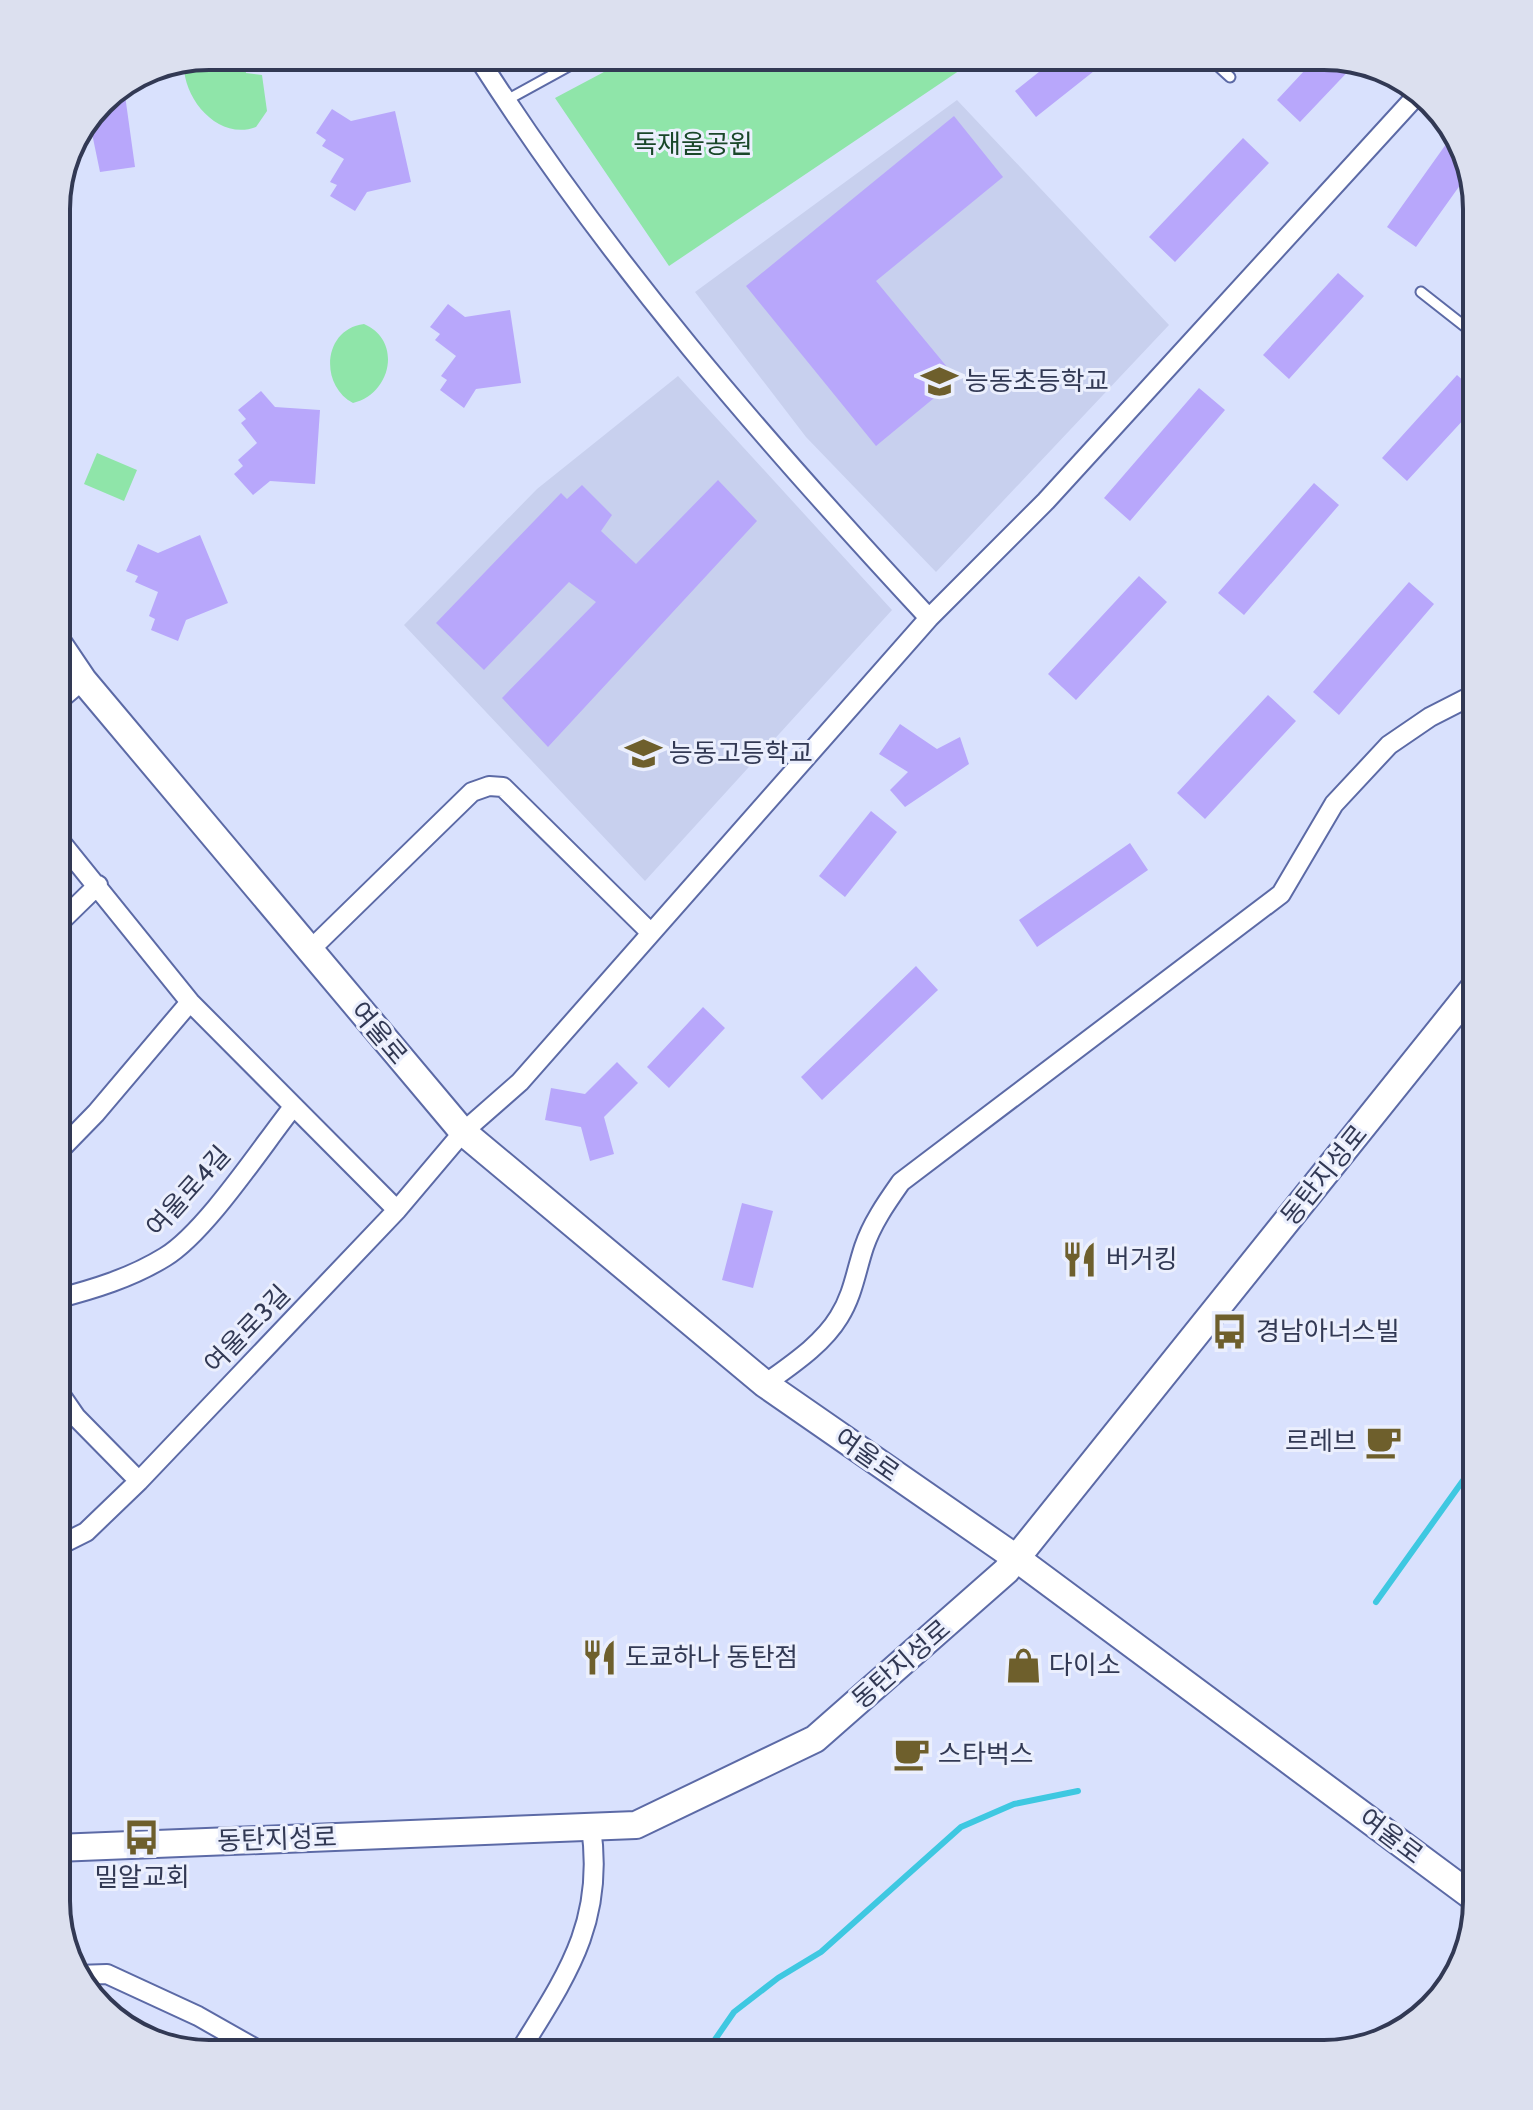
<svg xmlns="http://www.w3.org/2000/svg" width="1533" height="2110" font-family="Cabin,'Noto Sans KR',sans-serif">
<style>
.built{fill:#c8d0ee}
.green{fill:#8fe5a9}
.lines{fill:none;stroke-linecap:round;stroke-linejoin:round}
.stream{stroke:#3ec8e1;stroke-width:6}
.building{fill:#b8a7fb}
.lane-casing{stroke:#5c6aa6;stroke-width:13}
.street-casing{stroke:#5c6aa6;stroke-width:22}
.secondary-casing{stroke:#5c6aa6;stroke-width:30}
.lane{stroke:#fff;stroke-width:9}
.street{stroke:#fff;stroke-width:18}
.secondary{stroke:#fff;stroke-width:26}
.labels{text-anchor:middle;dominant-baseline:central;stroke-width:6;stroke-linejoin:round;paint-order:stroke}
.park-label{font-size:26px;fill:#194729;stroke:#ebeffd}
.poi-label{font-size:26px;fill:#323954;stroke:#ebeffd;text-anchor:start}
.street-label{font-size:26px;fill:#323954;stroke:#ebeffd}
.rim{fill:none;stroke:#323954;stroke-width:4}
</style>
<rect width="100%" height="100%" fill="#d9e1fd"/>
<path class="built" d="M957,100L1169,325L936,572L806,437L695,292Z
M678,376L892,610L645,881L404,625L537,489Z"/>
<path class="green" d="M209,56H244L246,73L262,75L267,111L256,127C219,141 184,100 184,66Z
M634,56H981L669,266L555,98Z
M364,324C403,341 391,394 353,403C319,385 323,329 364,324Z
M97,453L137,470L124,501L84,484Z"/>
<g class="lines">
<path class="stream" d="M1376,1602L1477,1461
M705,2054L734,2012L778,1978L821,1952L961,1827L1014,1804L1078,1791"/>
</g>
<path class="building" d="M1059,56H1113L1036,117L1015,91Z
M1318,56L1356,63L1300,122L1277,100Z
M124,88L135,167L100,172L89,119L108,94Z
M332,109L351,121L395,111L411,182L367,192L355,211L330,196L337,185L330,182L344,159L322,146L326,140L316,133Z
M954,116L1003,177L876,281L957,379L876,446L746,286Z
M1243,138L1269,163L1175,262L1149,237Z
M1449,140L1461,148L1468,174L1416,247L1387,227Z
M1338,273L1364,296L1289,379L1263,355Z
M448,304L465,317L510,310L521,383L476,389L464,408L440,390L447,380L441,376L456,356L435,340L440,334L430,327Z
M1457,375L1477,393V405L1407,481L1382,458Z
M1199,388L1225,410L1130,521L1104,498Z
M261,391L275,407L320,410L315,484L270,481L253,495L234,474L243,466L238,460L257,443L241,423L246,419L238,410Z
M718,480L757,521L548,747L502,698L596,602L569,582L484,670L436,623L561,493L567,499L582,485L612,515L601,531L636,564Z
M1314,483L1339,505L1244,615L1218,593Z
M200,535L228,603L186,620L178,641L151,630L155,619L149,616L158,592L135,582L138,576L126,571L138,544L158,553Z
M1139,576L1167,602L1076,700L1048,674Z
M1409,582L1434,604L1339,715L1313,692Z
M1268,695L1296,721L1205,819L1177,793Z
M900,724L937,749L960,737L969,764L905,807L890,790L908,772L879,754Z
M871,811L897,832L845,897L819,876Z
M1130,843L1148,870L1037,947L1019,920Z
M916,966L938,990L822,1100L801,1077Z
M703,1007L725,1028L669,1088L647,1067Z
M617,1062L638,1083L604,1117L614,1154L590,1161L581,1127L545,1120L551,1088L585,1094Z
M742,1203L773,1211L753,1288L722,1280Z"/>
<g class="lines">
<defs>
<path id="lane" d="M1207,56L1230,77
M505,101L587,56
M1421,292L1477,336"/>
<path id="street" d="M477,56C610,264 762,438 929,618
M56,703L83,680
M56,836L190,1002L397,1210
M56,926L98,885
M310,950L472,792L489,786L503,787L650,932
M56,1154L96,1113L190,1002
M56,1299C94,1289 131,1278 165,1257C206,1232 262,1146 293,1107
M765,1384C791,1365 822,1345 839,1317C853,1295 856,1271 864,1247C872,1223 887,1202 901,1182L1281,894L1334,804L1389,745L1430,717L1477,693
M56,1388L76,1417L139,1481
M56,1547L86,1532L139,1481L397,1210L463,1132L520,1082L929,618L1046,501L1418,94
M76,1975L107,1974L198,2016L265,2054
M518,2054C566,1976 605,1923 591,1827"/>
<path id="secondary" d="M56,640L83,680L463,1132L765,1384L1016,1558L1477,1900
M56,1848L636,1825L815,1739L1006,1571L1477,984"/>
</defs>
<use href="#lane" class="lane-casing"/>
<use href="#street" class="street-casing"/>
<use href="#secondary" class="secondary-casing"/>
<use href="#lane" class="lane"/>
<use href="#street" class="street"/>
<use href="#secondary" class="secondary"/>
</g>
<defs>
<symbol id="school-bare" viewBox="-9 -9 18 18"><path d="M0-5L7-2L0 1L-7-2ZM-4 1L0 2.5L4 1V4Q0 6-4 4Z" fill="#6e5f2c" stroke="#ebeffd" stroke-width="2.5" paint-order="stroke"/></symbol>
<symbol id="restaurant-bare" viewBox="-9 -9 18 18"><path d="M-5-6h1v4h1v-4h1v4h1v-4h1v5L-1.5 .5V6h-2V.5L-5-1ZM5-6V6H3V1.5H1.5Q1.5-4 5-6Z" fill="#6e5f2c" stroke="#ebeffd" stroke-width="2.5" paint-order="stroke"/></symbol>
<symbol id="bus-bare" viewBox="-9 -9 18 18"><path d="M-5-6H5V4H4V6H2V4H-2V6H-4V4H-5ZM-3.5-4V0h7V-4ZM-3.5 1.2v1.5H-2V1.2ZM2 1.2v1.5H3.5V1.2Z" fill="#6e5f2c" stroke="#ebeffd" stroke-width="2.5" paint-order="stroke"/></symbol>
<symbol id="cafe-bare" viewBox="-9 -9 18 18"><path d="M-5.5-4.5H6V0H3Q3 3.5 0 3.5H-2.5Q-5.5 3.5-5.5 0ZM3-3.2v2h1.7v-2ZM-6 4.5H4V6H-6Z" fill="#6e5f2c" stroke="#ebeffd" stroke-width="2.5" paint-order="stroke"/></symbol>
<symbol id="shop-bare" viewBox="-9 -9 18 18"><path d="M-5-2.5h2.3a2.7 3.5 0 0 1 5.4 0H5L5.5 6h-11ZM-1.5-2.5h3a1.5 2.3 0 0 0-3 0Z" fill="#6e5f2c" stroke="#ebeffd" stroke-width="2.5" paint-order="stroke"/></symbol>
</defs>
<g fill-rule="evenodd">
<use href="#school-bare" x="914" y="356" width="51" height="51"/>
<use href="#school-bare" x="618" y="728" width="51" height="51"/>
<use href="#restaurant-bare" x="1054" y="1234" width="51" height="51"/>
<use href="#bus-bare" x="1204" y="1306" width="51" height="51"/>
<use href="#cafe-bare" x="1358" y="1416" width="51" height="51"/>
<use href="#restaurant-bare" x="574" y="1632" width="51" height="51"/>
<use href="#shop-bare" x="998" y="1640" width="51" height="51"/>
<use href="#cafe-bare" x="886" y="1728" width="51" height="51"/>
<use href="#bus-bare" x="116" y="1812" width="51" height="51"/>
</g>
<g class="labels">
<g class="park-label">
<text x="693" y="144">독재울공원</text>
</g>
<g class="poi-label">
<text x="965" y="381">능동초등학교</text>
<text x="669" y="753">능동고등학교</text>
<text x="1106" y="1259">버거킹</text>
<text x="1256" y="1331">경남아너스빌</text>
<text x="1357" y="1441" text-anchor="end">르레브</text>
<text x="625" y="1657">도쿄하나 동탄점</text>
<text x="1049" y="1665">다이소</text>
<text x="938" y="1754">스타벅스</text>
<text x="142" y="1877" text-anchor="middle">밀알교회</text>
</g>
<g class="street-label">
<text transform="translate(379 1033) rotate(50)">여울로</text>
<text transform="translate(1324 1175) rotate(-51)">동탄지성로</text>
<text transform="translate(188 1191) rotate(-48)">여울로4길</text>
<text transform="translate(247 1329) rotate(-46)">여울로3길</text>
<text transform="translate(867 1455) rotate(35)">여울로</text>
<text transform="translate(901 1664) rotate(-41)">동탄지성로</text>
<text transform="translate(1391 1836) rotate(37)">여울로</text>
<text transform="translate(277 1839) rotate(-2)">동탄지성로</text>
</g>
</g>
<path d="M0 0H1533V2110H0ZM209 70H1324A139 139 0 0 1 1463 209V1901A139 139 0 0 1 1324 2040H209A139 139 0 0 1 70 1901V209A139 139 0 0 1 209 70Z" fill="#dce0ef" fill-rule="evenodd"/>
<path class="rim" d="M209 70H1324A139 139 0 0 1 1463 209V1901A139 139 0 0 1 1324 2040H209A139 139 0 0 1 70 1901V209A139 139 0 0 1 209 70Z"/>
</svg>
